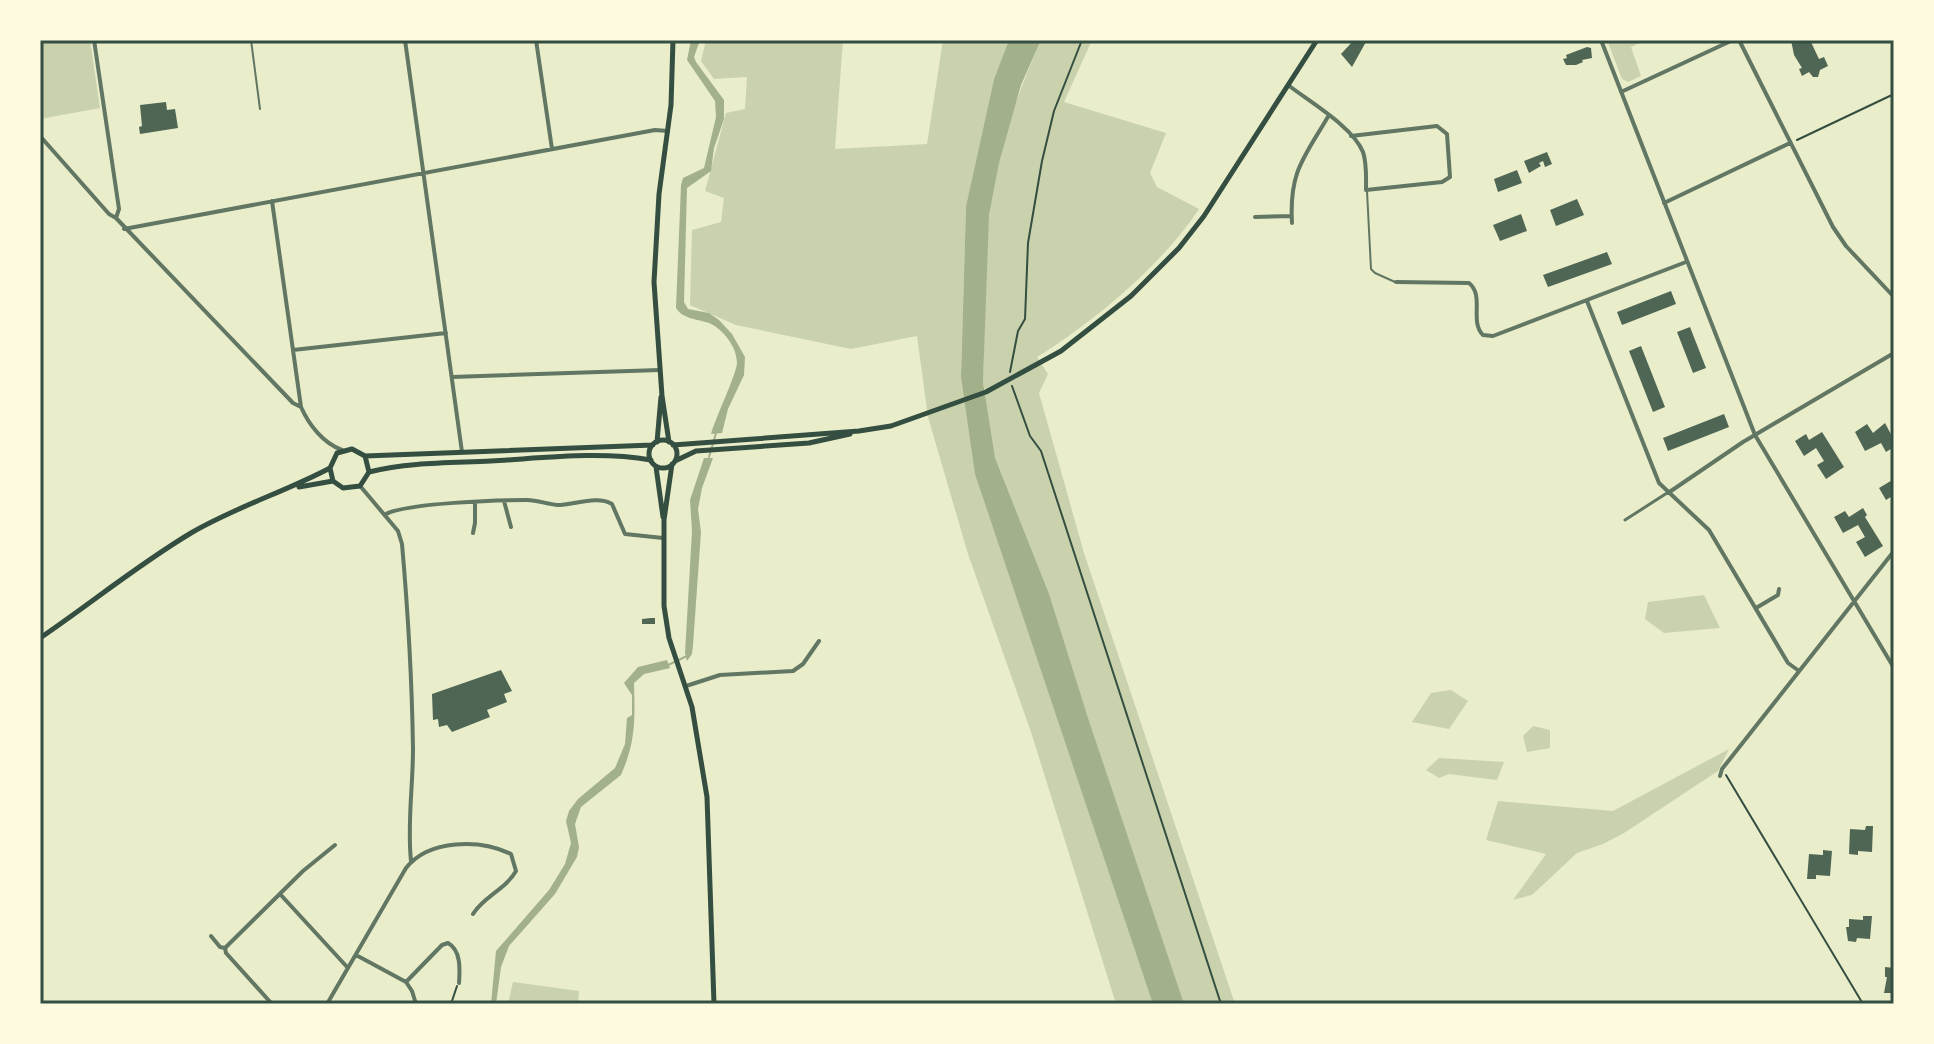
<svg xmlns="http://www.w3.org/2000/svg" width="1934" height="1044" font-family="Mulish,sans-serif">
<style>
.green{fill:#cad2ad}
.water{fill:#a3b18a}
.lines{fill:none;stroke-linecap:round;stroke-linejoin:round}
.stream{stroke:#a3b18a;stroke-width:2}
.building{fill:#4f6655}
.path{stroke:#344e41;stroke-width:2}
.service{stroke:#617663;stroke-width:2}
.pedestrian{stroke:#617663;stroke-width:3}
.minor{stroke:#617663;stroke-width:4}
.secondary{stroke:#344e41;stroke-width:5}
.neatline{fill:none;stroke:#344e41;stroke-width:3}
</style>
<rect width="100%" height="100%" fill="#e9edc9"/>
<path class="green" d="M40,40H90L100,108L40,119Z
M706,40H843L835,149L927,144L943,40H1009L994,79L966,206L961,377L965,404L986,396L983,382C985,327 984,271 989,216C994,156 1017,95 1041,40H1092L1064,102L1166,133L1150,173L1157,187L1199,209C1161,266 1095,321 1037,357L1048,374L1039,393L1084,553L1235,1004H1116L1031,732L968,554L928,417L917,336L851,349L736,325L690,305L692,230L721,222L724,198L705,191L726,113L745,109L747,77L714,79L701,61Z
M1607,40H1646L1631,47L1641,76L1628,82L1622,79Z
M1704,595L1720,628L1664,633L1645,619L1648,602Z
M1451,690L1468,701L1449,729L1412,722L1431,693Z
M1533,726L1550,730V748L1527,752L1523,736Z
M1729,749L1718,771L1624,833L1603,844L1577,853L1532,895L1513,900L1546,854L1486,840L1498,801L1613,811Z
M1439,758L1504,762L1497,780L1449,774L1439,778L1426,770Z
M513,982L579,991L578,1004H508Z"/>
<path class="water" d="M691,40H700L694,57L696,62L724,100V119L714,148L711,171L687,188L684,302L688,309L709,313L719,320L732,334L745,357L744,375L728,409L722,433L711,434C716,416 736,376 737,363C737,347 723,329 709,323C697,319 683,319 676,308L681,185L683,178L704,168L716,117L715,101L687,60Z
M1009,40H1041L1021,85L999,163L989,215L983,382L995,458L1049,594L1088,718L1184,1004H1153L975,474L961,377L966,206L994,79Z
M704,458H713L702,488L698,509L701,532L693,645L692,654L687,661L685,653L692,531L690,500Z
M667,660L670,668L644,674L634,683C635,719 636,741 621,775L581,807L575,824L579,847L577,857L555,894L509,946L501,967L496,1004H491L496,951L549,890L565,864L571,843L566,821L569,811L578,799L615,768L625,744L627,718L632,715V695L624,683L638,667Z"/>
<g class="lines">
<path class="stream" d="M709,457L716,433
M668,665L687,656"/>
</g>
<path class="building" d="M1354,40H1367L1352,67L1341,54Z
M1791,40H1810L1819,59L1824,57L1828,66L1820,70L1818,77H1813L1809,72L1802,76L1799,69L1802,68L1794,55Z
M1587,47L1591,48L1592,58L1582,60L1583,62L1576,65H1566L1563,59L1567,58L1566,55Z
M166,102L167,110L175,109L178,128L140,134L139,127L142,126L140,105Z
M1547,152L1552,164L1545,167L1543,161L1539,163L1541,166L1529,173L1524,161Z
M1517,170L1522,183L1498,192L1494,179Z
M1577,199L1584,215L1556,226L1550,210Z
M1521,214L1527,231L1500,241L1493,225Z
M1607,252L1612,264L1548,287L1543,275Z
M1671,291L1676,304L1622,325L1617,312Z
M1690,327L1706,368L1693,373L1677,332Z
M1641,346L1665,407L1653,412L1629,351Z
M1724,414L1729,427L1668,451L1663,438Z
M1885,423L1894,440V447L1886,452L1881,443L1865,451L1855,432L1867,424L1873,433Z
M1822,432L1844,467L1826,479L1817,465L1824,461L1816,448L1804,456L1795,441L1806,434L1809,440Z
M1894,479V495L1886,500L1879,488Z
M1863,508L1867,515L1865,517L1883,546L1865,557L1856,542L1865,537L1858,525L1843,533L1834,517L1845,511L1849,517Z
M651,618H655V624H642V619Z
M501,670L512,691L504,694L507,702L487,710L490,717L452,732L447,725L439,727L438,719L433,720L432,694Z
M1866,826H1873L1872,852L1858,851V855L1849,854L1850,829L1865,830Z
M1823,850L1832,851L1830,876L1816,875V879H1807L1809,854L1823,855Z
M1863,916H1872L1870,939L1857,938L1856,942L1848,941L1846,927H1849V919L1863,920Z
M1885,967L1894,968L1893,993H1884L1887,977H1885Z"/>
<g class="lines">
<path class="path" d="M1797,140L1894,94
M1010,372L1018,331L1025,319L1028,243L1042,161L1054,111L1082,40
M1012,386L1030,436L1041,451L1221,1004
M1726,775L1863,1004
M451,1004L457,986"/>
<path class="service" d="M251,40L260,109
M1367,191L1371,269L1375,273L1395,282"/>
<path class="pedestrian" d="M1625,520L1667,493"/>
<path class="minor" d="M94,40L119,209L116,218L293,403L301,407
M405,40L462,452
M536,40L552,149
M1601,40L1755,435L1894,668
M1739,40L1833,227L1846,246L1894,297
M1288,85C1310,102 1353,127 1363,152C1367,164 1366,178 1366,190L1442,182L1450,177L1447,134L1437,126L1351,136
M1621,92L1733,40
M40,136L109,214L116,218
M272,201L301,407C309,425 323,443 342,450
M1664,203L1790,143
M1255,217L1292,216
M1292,223C1289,171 1304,158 1329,115
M124,229L655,130L668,131
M1396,282L1469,283C1485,296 1469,321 1483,335L1493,336L1686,262
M1587,301L1659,483L1709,530L1788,663L1799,671
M293,350L446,333
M452,377L660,370
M361,487L398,531L402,544C408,612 412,681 413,749C413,787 407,824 411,861
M1668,493L1743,442L1894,353
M504,501L511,527
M386,514C407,503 499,500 527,500C537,500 547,504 557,505C574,505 597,495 612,504L625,534L663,538
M473,533L475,523V503
M1756,608L1778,595L1779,589
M686,686L720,675L793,671L803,664L819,641
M1720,776L1722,769L1894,551
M280,894L348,968
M211,936L220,947L225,948L226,953L272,1004
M225,948L303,871L335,845
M356,955L406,982
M327,1004L406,868C429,839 480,839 511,854L516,871C505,890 484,896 473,914
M416,1004L412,991L406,982L442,945L448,943C461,950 460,969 459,983"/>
<path class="secondary" d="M649 454a14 14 0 1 1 28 0a14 14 0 1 1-28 0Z
M657,442L661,397
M669,442L662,396L654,282L659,194L671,105L673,40
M673,445L859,431L891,426L986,392L1061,351L1131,296L1179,248L1204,216L1317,40
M365,456L653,445
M675,461L696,451L809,443L850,434
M672,464L664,520V606L669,638L692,707L707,797L714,1004
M656,467L663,517
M369,472C409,462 451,463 491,461C544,458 599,451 651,460
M299,487L333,481L343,488L360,486L369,472L365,456L352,449L337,453L330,468L333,481
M40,638C90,604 139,564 191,533C235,507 285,492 330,468"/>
</g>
<rect width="1934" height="1044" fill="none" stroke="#fefae0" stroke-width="84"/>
<rect x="42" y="42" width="1850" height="960" class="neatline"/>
</svg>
